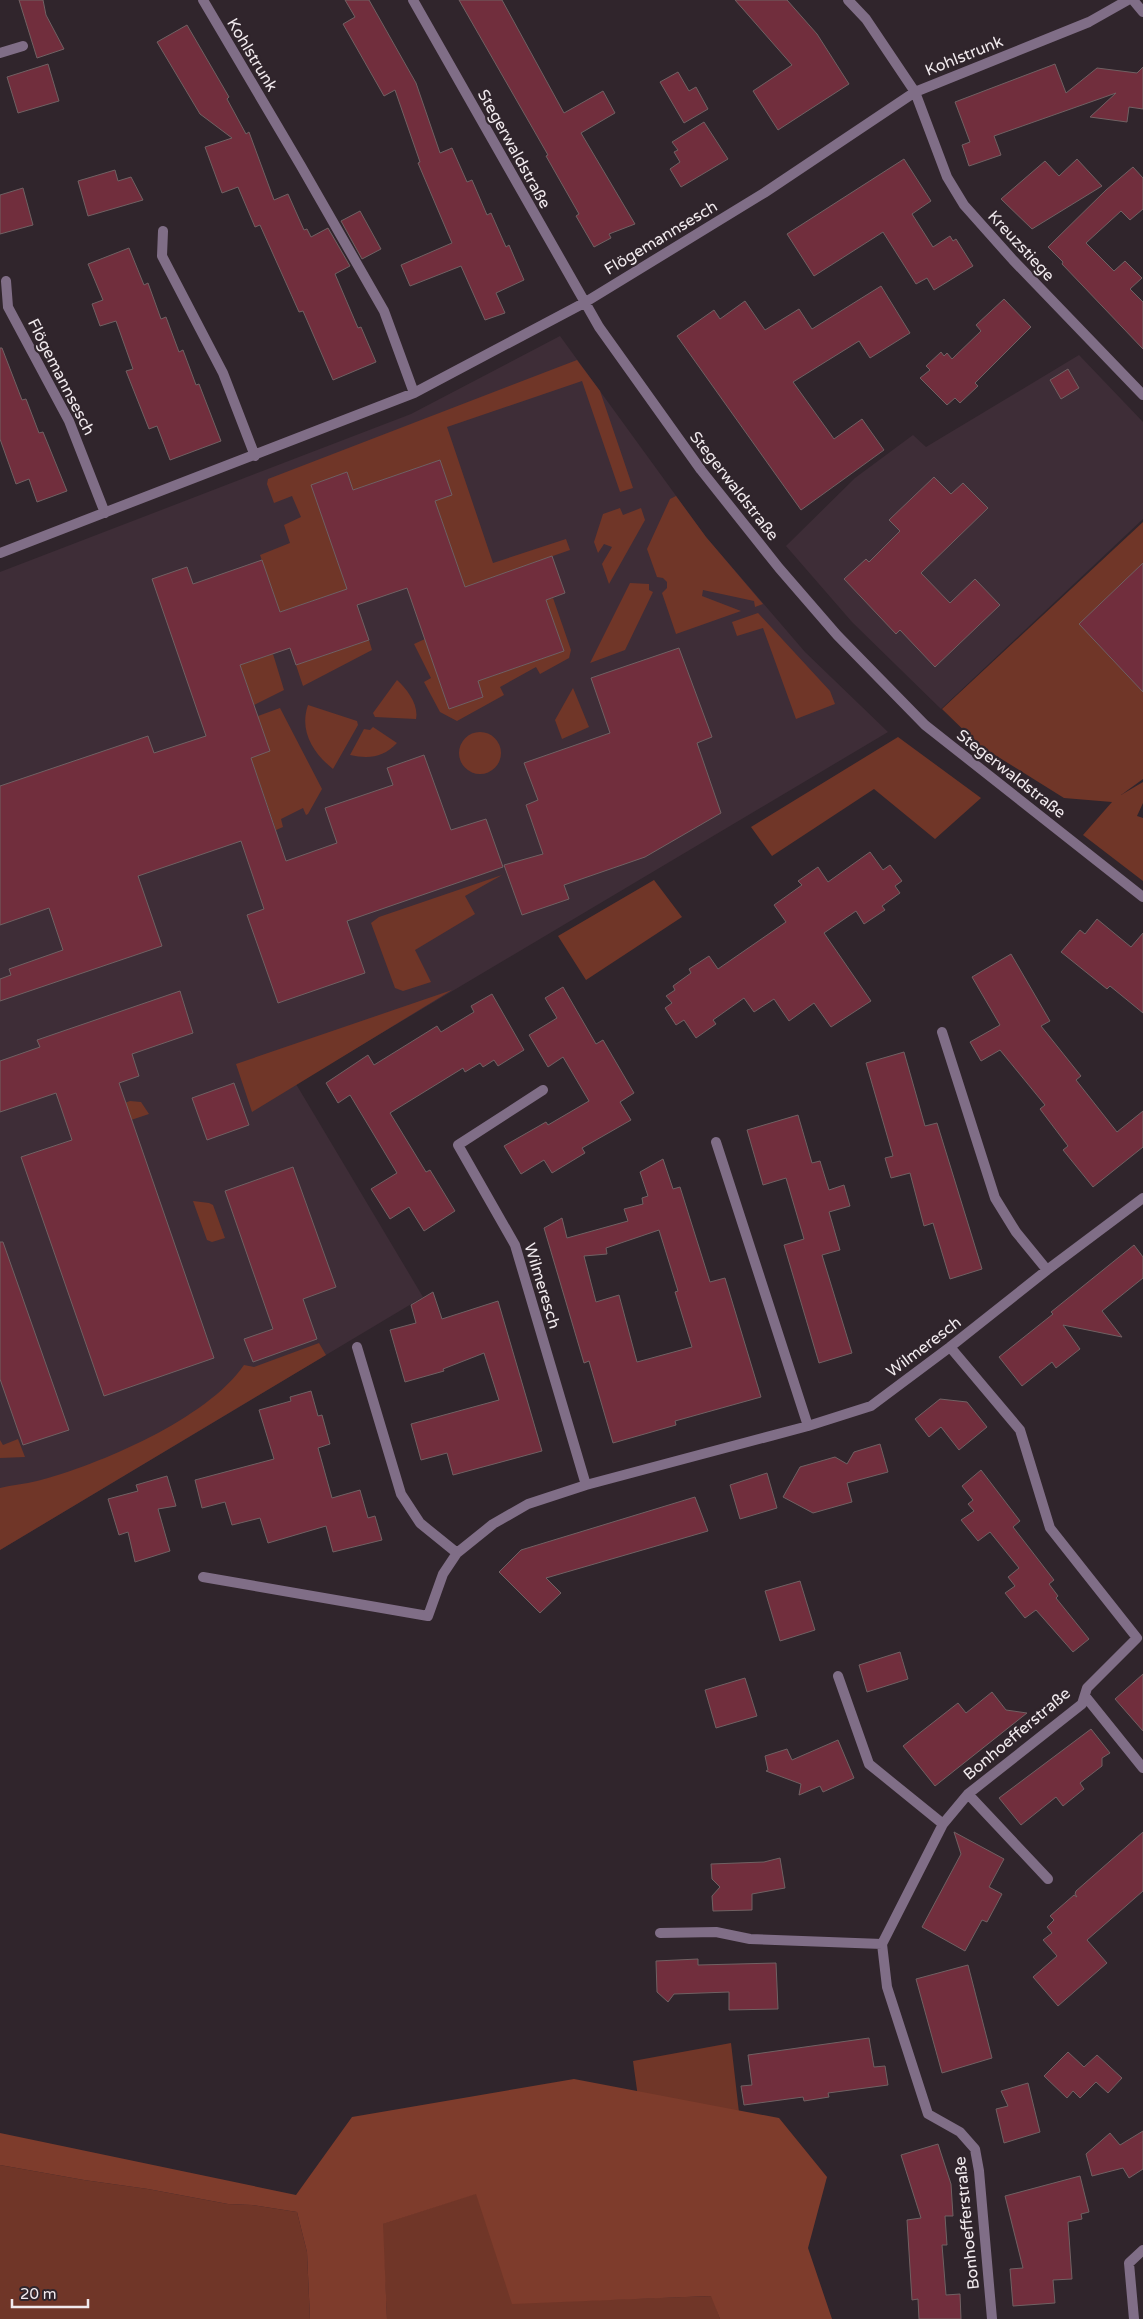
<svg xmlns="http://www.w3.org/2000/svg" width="1143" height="2319" font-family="'Varela Round',sans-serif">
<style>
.built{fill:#3e2d37}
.green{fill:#703628}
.forest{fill:#7e3c2c}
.building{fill:#712e3d;stroke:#706163;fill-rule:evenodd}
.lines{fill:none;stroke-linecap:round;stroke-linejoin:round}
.minor{stroke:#806e87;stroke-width:10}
.labels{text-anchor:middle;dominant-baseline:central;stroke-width:4.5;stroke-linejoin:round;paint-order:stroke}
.street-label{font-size:16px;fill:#f1eaee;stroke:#30252c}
</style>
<rect width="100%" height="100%" fill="#30252c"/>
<path class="built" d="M560,336L706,537L805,652L888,732L296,1084L423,1297L0,1550V572L411,414Z
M1079,355L1143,422V519L941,709L852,622L786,546L855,478L913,435L926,447Z"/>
<path class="green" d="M577,360L600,391L633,488L620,492L582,381L447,427L493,563L566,539L570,550L465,587L435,501L452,495L440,460L353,490L347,472L312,485L347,589L280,612L260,555L290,543L284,525L301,517L292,496L274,503L267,484L268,479Z
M676,496L706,537L763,604L755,607L754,601L703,590L702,596L741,611L676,634L662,593L667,588V582L663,578L657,577L647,549L670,499Z
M620,508L623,515L641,508L645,520L609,584L602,564L612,547L604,544L598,553L594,542L603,514Z
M1143,522V779L1121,795L1143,782V803L1137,816L1143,818V881L1083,835L1112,802L1064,798L979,745L942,709Z
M630,583L649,584V590L653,592L625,650L590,663Z
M553,598L571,650L569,658L540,674L536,667L500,687L504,695L457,721L440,712L424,682L431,678L414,644L425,639L449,709L483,697L478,681L564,651L546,600Z
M758,613L830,691L835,704L796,719L763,628L737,636L732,622Z
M369,640L372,650L303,686L296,665Z
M273,654L284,690L254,705L240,665Z
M397,680C407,689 419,705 416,719L375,717L373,713Z
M573,688L589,727L562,739L555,720Z
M308,705L357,721L358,725L333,769C313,753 299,731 308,705Z
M280,708L322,789L308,814L306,815L303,808L281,819L283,827L276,830L251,758L258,716Z
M373,727L397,743C383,758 368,759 350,755L364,729L370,730Z
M459 753a21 21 0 1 1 42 0a21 21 0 1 1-42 0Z
M898,737L981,798L935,839L874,789L772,856L751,827Z
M502,875L465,896L475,914L415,950L431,982L403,991L395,988L371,923L379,917Z
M654,880L682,917L586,980L558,936Z
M452,990L252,1112L236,1064Z
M130,1101L141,1102L149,1114L95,1132L97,1113Z
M193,1201L209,1203L213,1205L225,1238L212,1242L207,1240Z
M319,1343L326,1355L0,1550V1488C12,1485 25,1484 37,1481C99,1465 207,1419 244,1365L254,1367Z
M18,1439L25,1457L0,1458V1440L3,1445Z
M731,2043L740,2121L640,2112L633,2061Z
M0,2165L84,2180L148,2189L228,2204L252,2205L297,2212L307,2252L310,2319H0Z
M477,2193L513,2303L712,2296L720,2319H387L382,2224Z"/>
<path class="forest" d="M574,2079L779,2118L827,2177L808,2248L832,2319H720L711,2296L512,2304L476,2194L383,2224L387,2319H310L307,2252L297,2212L252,2205L228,2204L148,2189L84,2180L0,2165V2133L296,2195L352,2117Z"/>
<path class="building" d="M19,0H43L46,15L64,49L37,58Z
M345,0H369L416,83L440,153L452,148L467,182L472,180L487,215L491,213L506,247L509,245L524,280L496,293L505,313L485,320L461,266L410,286L401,265L452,243L418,163L420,162L395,90L384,96L343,24L355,17Z
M459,0H502L564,113L603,91L615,113L581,133L635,224L609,234L611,238L594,247L576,216L579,214L546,156L548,155Z
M735,0H787L817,34L849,84L778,130L753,91L792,65Z
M187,25L229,97L227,99L246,134L249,132L274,200L288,194L304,230L307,229L311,237L328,228L350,266L335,274L358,328L361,327L376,362L333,380L303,311L299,312L260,225L255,227L238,187L222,193L205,147L232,138L200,114L157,42Z
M48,64L59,101L18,113L7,77Z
M1055,64L1066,93L1097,68L1137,73L1143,67V109L1129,107L1127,122L1090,117L1116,93L994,136L1001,155L969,166L962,145L970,142L955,102Z
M678,72L689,91L696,87L708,109L684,123L660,82Z
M704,122L728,159L681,187L670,169L680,162L674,152L678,150L672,142Z
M904,159L931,201L912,214L933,247L950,236L953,241L956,239L973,266L934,290L927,278L916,284L883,232L814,276L787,234Z
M1077,159L1102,186L1032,229L1001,199L1045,161L1059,176Z
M1133,167L1143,178V209L1130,220L1121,211L1086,243L1114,271L1125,261L1142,278L1130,289L1143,302V349L1062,264L1063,262L1048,247L1106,190Z
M115,170L118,181L131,177L143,200L88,216L78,181Z
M23,188L33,225L0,234V195Z
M360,211L381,249L362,259L341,221Z
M129,248L144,285L148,283L161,319L166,317L179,352L183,350L196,385L199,384L221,441L170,460L157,426L149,429L126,371L133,369L116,321L100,326L92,304L103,300L88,264Z
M881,286L910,333L870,358L859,341L793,382L834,439L862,419L884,450L801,510L677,336L714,310L720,319L745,301L765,330L799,309L812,329Z
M1004,299L1031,327L975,383L978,386L960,403L955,398L947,405L920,378L930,370L926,366L941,352L944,356L947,353L952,359L981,331L976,325Z
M0,348H2L22,400L26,399L39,433L43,432L67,491L37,502L29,479L16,484L0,439Z
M1068,369L1079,388L1061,399L1050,380Z
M440,460L452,495L435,501L465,587L552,556L565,593L546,600L564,651L478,681L483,697L449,709L407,588L357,605L369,640L296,665L290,648L240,665L270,751L251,758L286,861L337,843L325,808L393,785L387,768L424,755L451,830L486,819L503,867L347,921L365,973L278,1003L247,915L264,909L241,841L138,876L162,946L0,1001V979L11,975L9,969L63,950L49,908L0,925V786L148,736L154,753L206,736L152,579L187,567L193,584L262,560L280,612L347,589L311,485L347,472L353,490Z
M934,477L951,494L963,483L988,508L921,573L950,603L975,579L1000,605L935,667L900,630L896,634L844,579L866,559L869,562L900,531L889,520Z
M1143,563V692L1079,624Z
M679,648L712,737L697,743L721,813L645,857L564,885L569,899L522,915L504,865L543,854L526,805L538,800L524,763L610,733L591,678Z
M870,852L883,870L890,865L902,881L895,886L900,893L882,906L885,910L864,924L856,911L824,933L871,1001L831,1027L814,1003L789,1021L774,999L754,1012L744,998L713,1020L716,1024L696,1038L684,1020L676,1025L665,1008L672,1003L666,996L675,990L673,986L691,973L689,969L709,956L718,969L786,922L774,905L802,885L798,881L818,867L828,882Z
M1097,919L1131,947L1143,933V1013L1110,986L1107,989L1061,952L1080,930L1085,934Z
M1011,954L1050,1021L1041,1026L1081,1076L1076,1080L1117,1132L1143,1111V1147L1093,1187L1063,1150L1068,1146L1040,1109L1045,1105L1000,1050L981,1061L970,1042L1000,1025L972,977Z
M563,987L596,1044L603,1040L634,1093L620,1102L631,1120L582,1148L585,1153L552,1173L544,1160L521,1174L504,1146L546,1122L548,1125L589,1101L563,1057L548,1067L529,1035L557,1018L545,998Z
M180,991L193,1033L132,1054L139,1076L119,1083L214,1358L104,1396L21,1157L72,1140L56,1093L0,1112V1061L40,1047L37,1040Z
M492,994L524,1050L498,1066L494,1060L483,1067L480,1063L465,1072L463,1068L390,1113L426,1172L430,1170L455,1211L424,1231L409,1207L390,1219L371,1189L397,1173L350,1095L338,1103L326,1083L368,1055L374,1065L437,1026L441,1032L474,1012L471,1006Z
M904,1052L925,1126L937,1123L982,1269L950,1279L933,1223L924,1226L910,1173L891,1178L885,1158L893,1156L866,1063Z
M234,1083L249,1125L207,1140L192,1098Z
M798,1115L812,1163L820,1161L829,1190L844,1185L850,1206L829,1212L840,1250L822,1255L852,1353L819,1363L784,1245L804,1239L786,1178L763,1185L747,1130Z
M663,1159L673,1189L680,1187L710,1282L725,1278L761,1397L675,1421L676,1425L613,1443L589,1361L584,1363L544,1228L562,1218L567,1238L628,1221L624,1209L643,1204L642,1198L648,1196L640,1172ZM659,1230L678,1291L675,1292L692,1347L637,1362L619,1295L596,1302L584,1256L607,1254L606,1248Z
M293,1167L336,1287L303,1299L317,1339L253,1362L244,1339L273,1329L225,1191Z
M0,1242H3L69,1430L23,1445L0,1379Z
M1134,1245L1143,1257V1278L1102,1311L1122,1337L1063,1325L1080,1349L1056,1368L1052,1362L1022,1386L999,1357L1053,1314L1051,1312Z
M433,1292L442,1319L498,1301L542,1451L453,1475L447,1453L421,1460L411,1424L499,1400L484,1353L443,1369L444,1371L405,1382L390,1330L416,1323L411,1305Z
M311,1391L318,1416L322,1415L330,1444L318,1448L332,1498L360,1490L368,1518L375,1516L382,1540L333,1552L326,1526L268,1543L260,1518L232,1525L225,1502L202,1508L195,1480L274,1459L259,1410L291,1401L290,1397Z
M940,1399L967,1402L987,1427L959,1450L941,1427L929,1437L915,1419Z
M880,1444L888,1472L847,1483L852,1502L813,1513L783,1497L800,1467L835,1457L847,1464L854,1452Z
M981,1470L1020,1521L1013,1527L1054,1580L1049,1584L1058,1596L1056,1598L1089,1639L1073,1652L1036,1610L1025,1618L1005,1593L1015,1586L1008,1577L1019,1568L990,1532L978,1541L961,1520L974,1511L968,1504L973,1500L962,1486Z
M767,1473L777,1508L740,1519L730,1485Z
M167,1476L176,1506L158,1509L170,1551L135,1562L128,1532L119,1535L108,1499L138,1491L136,1485Z
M695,1497L708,1531L546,1578L561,1593L540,1613L499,1572L521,1550Z
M800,1581L815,1630L780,1641L765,1591Z
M900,1652L908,1679L867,1692L859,1665Z
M1143,1674V1731L1115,1699Z
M745,1678L757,1716L716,1728L705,1690Z
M992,1692L1006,1710L1027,1713L935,1786L903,1746L958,1703L966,1713Z
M1091,1729L1110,1753L1102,1758V1766L1080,1783L1084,1789L1063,1806L1056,1797L1021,1825L999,1798Z
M838,1740L854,1778L823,1792L820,1786L799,1795L801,1784L766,1771L768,1770L765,1756L787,1749L792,1760Z
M954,1832L1004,1859L989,1887L1002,1894L987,1922L982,1920L965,1951L922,1927L961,1854Z
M1143,1832V1891L1087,1940L1107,1963L1058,2006L1033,1977L1057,1956L1043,1940L1052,1933L1047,1927L1054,1920L1050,1916L1074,1895L1077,1897L1075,1894L1076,1891Z
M780,1858L785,1888L752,1894V1910L713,1911L712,1896L720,1887L712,1879L711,1864L764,1862Z
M698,1959V1965L776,1963L778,2009L729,2010V1992L674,1994L668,2002L657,1992L656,1961Z
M968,1965L992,2058L942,2073L916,1979Z
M869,2038L874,2067L885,2066L888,2085L828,2093L829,2097L804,2101L803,2097L744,2105L741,2086L752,2085L748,2055Z
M1068,2052L1084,2067L1097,2055L1122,2078L1108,2093L1096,2082L1080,2098L1073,2091L1067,2098L1044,2076Z
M1028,2083L1040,2132L1004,2143L996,2109L1008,2106L1001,2091Z
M1143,2131V2169L1129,2178L1123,2168L1092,2176L1086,2154L1110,2133L1120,2145Z
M938,2144L951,2184L953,2216H945L947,2245H942L946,2295L960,2294L961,2319H919L918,2299L912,2300L907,2220L921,2218L901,2155Z
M1080,2176L1089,2212L1081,2214L1082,2219L1068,2222L1072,2279L1053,2280L1055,2303L1013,2306L1010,2269L1023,2268L1005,2196Z"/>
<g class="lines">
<path class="minor" d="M203,0L301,166L384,311L414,393
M413,0L599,327L701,470L779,568L837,635L925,725L1143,897
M848,0L866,19L915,92L947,177L964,205L1013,260L1143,395
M1133,0L1143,12
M0,53L23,46
M163,231L162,256L223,373L255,456
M6,281L8,307L69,421L105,513
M0,553L414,393L584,303L764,193L915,92L1089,22L1128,0
M942,1032L995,1198L1016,1232L1047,1270
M543,1090L458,1145L515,1245L586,1485
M716,1142L808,1426
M357,1347L401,1494L420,1523L457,1553
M950,1347L1020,1430L1050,1528L1137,1638L1087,1688L1082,1704L968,1794L943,1824L882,1944L887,1987L928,2114L960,2132L975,2149L979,2171L992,2319
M203,1577L428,1616L443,1574L457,1553L493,1524L528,1504L586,1485L808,1426L871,1406L950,1347L1047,1270L1143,1198
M838,1676L869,1764L943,1824
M1085,1696L1143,1768
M968,1794L1048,1879
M660,1933L716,1932L750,1939L882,1944
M1134,2319L1129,2263L1143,2250"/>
</g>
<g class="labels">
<g class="street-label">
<text transform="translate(252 55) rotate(59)">Kohlstrunk</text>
<text transform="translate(964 56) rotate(-22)">Kohlstrunk</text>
<text transform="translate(514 149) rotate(61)">Stegerwaldstraße</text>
<text transform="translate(661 238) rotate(-31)">Flögemannsesch</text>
<text transform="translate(1021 246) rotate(47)">Kreuzstiege</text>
<text transform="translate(61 377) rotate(63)">Flögemannsesch</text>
<text transform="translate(734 486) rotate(52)">Stegerwaldstraße</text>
<text transform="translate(1011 774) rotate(38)">Stegerwaldstraße</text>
<text transform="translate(542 1286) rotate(73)">Wilmeresch</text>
<text transform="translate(924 1347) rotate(-37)">Wilmeresch</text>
<text transform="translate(1017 1734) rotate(-40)">Bonhoefferstraße</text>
<text transform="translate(967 2223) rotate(-96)">Bonhoefferstraße</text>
</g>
</g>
<path d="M12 2299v8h76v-8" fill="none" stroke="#f1eaee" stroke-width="2.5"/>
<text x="20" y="2299" font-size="15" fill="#f1eaee" stroke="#30252c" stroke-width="4" paint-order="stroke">20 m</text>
</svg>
